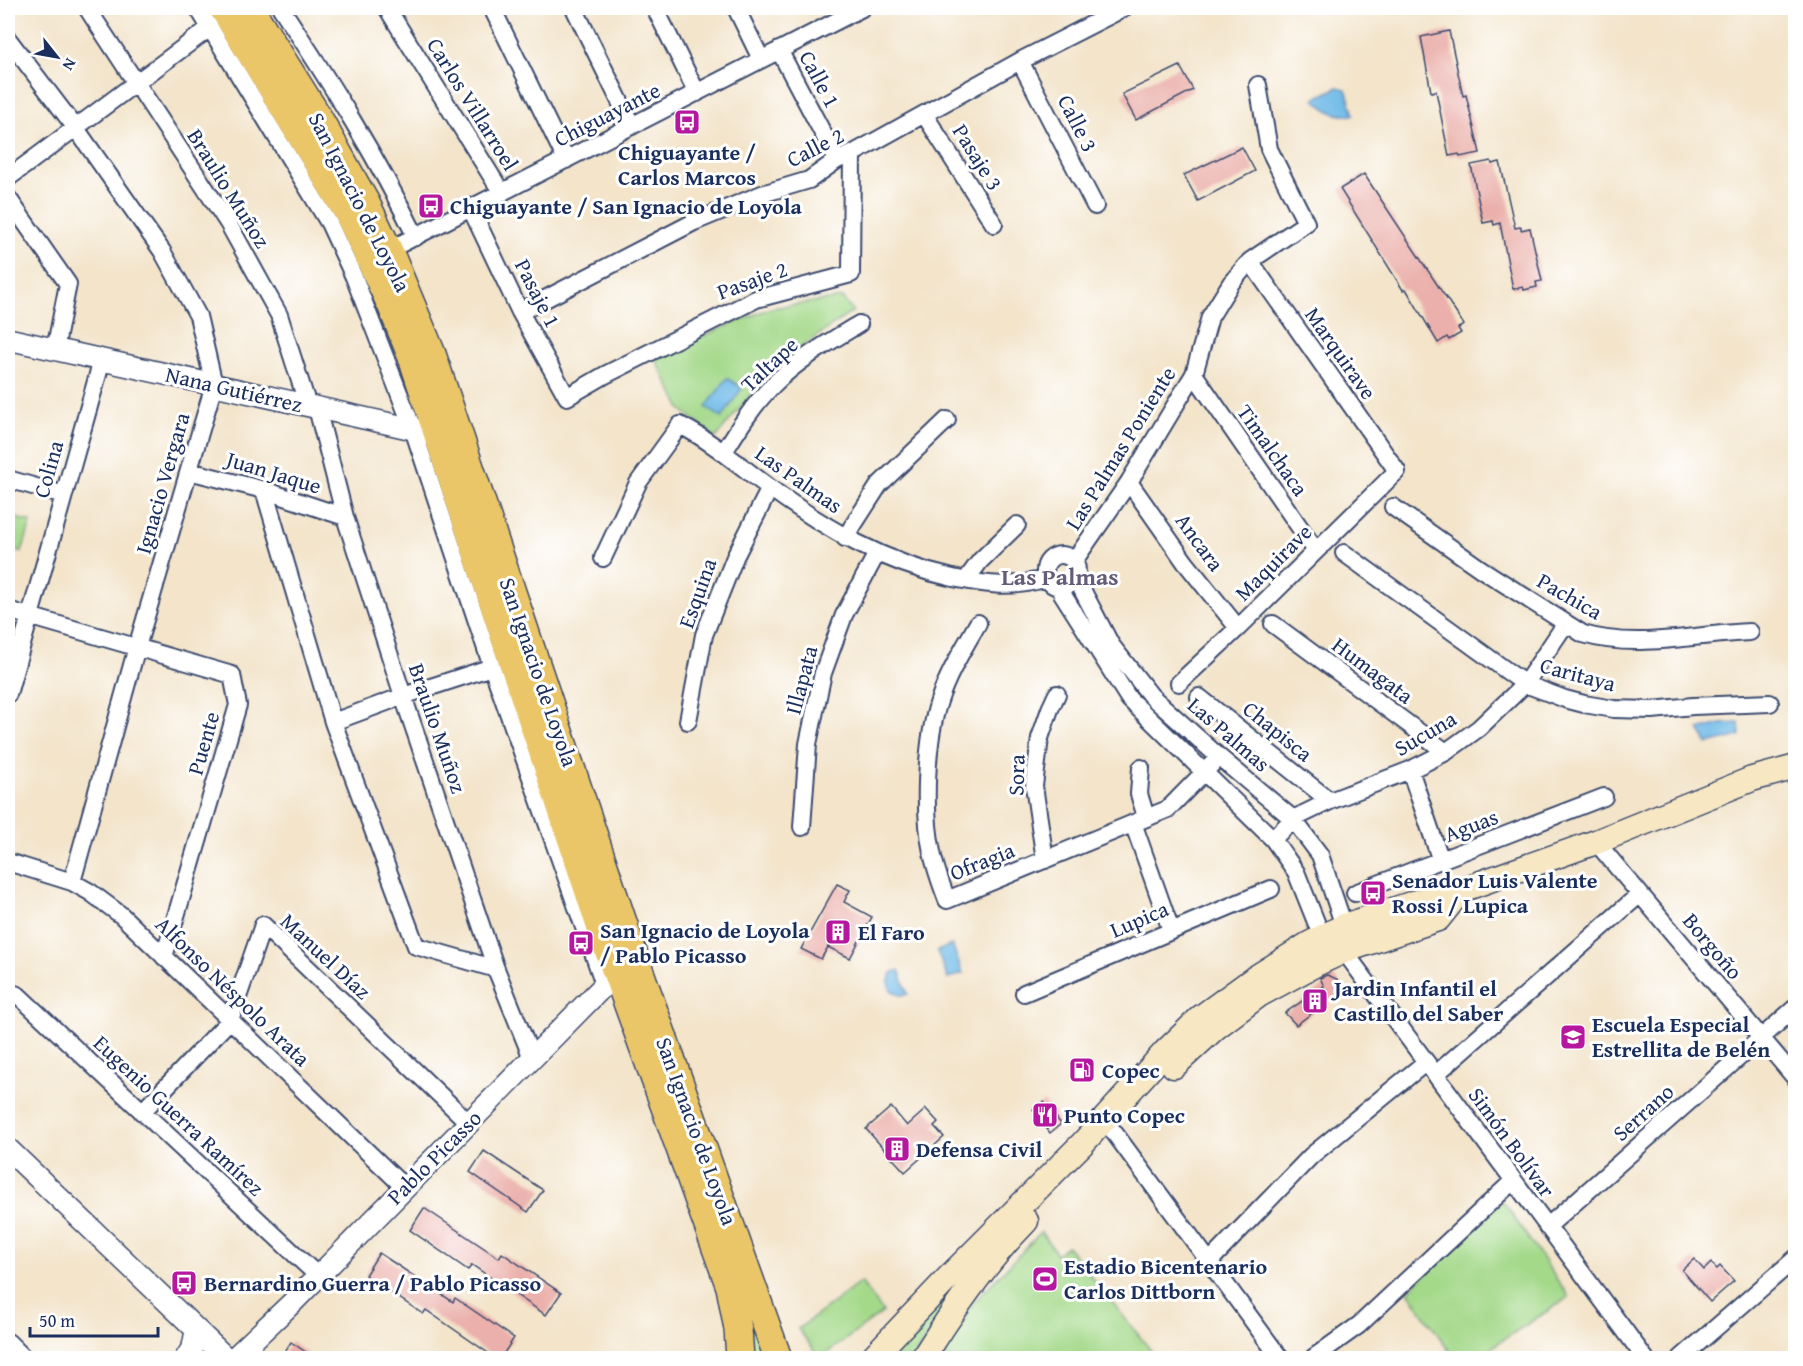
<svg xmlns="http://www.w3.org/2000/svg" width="1803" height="1366" font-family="'Gentium Book Plus',serif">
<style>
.green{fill:#a4d98a;stroke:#608474;stroke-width:1.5}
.water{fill:#70bae8;stroke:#4674a3;stroke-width:1.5}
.building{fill:#ebb0ab}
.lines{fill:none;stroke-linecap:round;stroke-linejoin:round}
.minor-casing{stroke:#3b4a6e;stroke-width:20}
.tertiary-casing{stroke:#3b4a6e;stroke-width:24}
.secondary-casing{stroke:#3b4a6e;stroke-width:27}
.primary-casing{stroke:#3b4a6e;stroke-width:30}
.minor{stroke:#fff;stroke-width:16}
.tertiary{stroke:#fff;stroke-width:21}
.secondary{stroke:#f7e8c3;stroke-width:24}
.primary{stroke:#ebc669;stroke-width:27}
.labels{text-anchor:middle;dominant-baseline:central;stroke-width:6;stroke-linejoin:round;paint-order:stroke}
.street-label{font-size:22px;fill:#1b2f5e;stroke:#fff}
.poi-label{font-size:22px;font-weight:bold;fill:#1b2f5e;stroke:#fff;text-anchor:start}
.neighbourhood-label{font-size:24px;font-weight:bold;fill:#645c79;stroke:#fff}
</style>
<rect width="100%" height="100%" fill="#fff"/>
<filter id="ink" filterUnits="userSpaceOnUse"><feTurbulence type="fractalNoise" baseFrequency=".0167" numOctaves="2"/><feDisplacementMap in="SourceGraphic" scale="12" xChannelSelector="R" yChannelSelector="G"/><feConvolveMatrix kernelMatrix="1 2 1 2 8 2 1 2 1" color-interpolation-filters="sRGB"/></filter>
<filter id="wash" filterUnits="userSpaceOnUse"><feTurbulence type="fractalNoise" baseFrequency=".008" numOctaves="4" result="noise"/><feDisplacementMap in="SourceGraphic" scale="24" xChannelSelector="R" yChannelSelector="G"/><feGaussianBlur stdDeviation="1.35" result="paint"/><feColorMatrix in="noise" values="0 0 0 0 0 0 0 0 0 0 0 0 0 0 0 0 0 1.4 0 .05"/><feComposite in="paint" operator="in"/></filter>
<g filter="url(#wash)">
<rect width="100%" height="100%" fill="#f3e4ca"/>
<path class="green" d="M842,298L853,311L797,350L754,390L716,438L681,409L654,356L771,308Z
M8,516L31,522L22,552L8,548Z
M1502,1200L1569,1297L1475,1358H1454L1408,1291Z
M1041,1232L1057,1254L1067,1246L1157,1358H942L973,1303Z
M861,1282L883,1312L820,1358L798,1329Z
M950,1291L954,1294L913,1358H888Z
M744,1310L750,1311L768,1358H753Z"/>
<path class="water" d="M1338,87L1346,89L1354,115C1336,117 1327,111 1314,99Z
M727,378L742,388L722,418L706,407Z
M1739,723L1740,736L1708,744L1699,730L1721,724Z
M952,945L963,973L948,979L937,951Z
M899,970L908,994L900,995L891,990L888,983L892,973Z"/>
<g id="blocks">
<path class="building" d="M1449,31L1463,96L1466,95L1480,153L1460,157L1459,154L1449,156L1436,91L1431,92L1421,37Z
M1180,66L1193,90L1136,120L1122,94Z
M1242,147L1255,171L1198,201L1184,175Z
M1491,161L1492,164L1500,162L1515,228L1521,227V230L1530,228L1542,281L1536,282L1537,287L1524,290L1523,287L1513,289L1500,223L1494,225L1493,221L1483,223L1471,165Z
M1364,174L1464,325L1458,328L1461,333L1449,340L1447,337L1438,343L1406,289L1403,290L1340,189Z
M837,884L850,890L844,902L872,917L850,958L828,947L821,959L801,949Z
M1327,975L1337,979L1343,990L1296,1025L1285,1013L1324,986L1320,978Z
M1044,1102L1061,1124L1050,1133L1033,1110Z
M891,1107L907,1126L926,1109L938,1122L934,1126L944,1137L905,1172L866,1129Z
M484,1151L543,1190L528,1212L470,1172Z
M424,1208L499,1258L502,1253L561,1293L546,1315L472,1265L468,1270L410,1230Z
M379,1253L453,1302L455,1298L514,1338L500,1359H497L426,1310L423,1314L365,1275Z
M1694,1259L1704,1270L1711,1263L1717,1269L1720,1266L1734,1281L1710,1302L1682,1270Z
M291,1342L316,1359H280Z"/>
</g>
</g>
<g filter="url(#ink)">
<use href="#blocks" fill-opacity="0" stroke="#3b4a6e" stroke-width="1.5"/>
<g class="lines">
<defs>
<path id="minor" d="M87,8L228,223L279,315L308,406
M198,8L329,223L354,277L413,429L492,667L604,984
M281,8C330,82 377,157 416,237
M387,8L502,193
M492,8L566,160
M574,8L632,126
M655,8L697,93
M736,8L761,59
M8,39L75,127L162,251L198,316L214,385L137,647L72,882
M779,50L837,160
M1020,61L1095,206
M924,114L994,224
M8,178L211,27
M8,198L68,284L55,350
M471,209L520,312L567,397L605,375L756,299L851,274L852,154
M383,253L862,8
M520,312L694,222L762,194L809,180L837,160L852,154L1020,61L1124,8
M1194,374L1316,551
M317,408L345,517L403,696L496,969L532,1058
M724,452C738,429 753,405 773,385C798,360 829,342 859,324
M189,471L264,490L345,517
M8,479L64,495
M1129,482L1185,562L1238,628
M264,490L333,722L416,946L496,969
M1393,507L1481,569L1583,634C1637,650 1695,634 1750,632
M845,538L879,485L947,420
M1344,553L1525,684L1565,699L1584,704L1614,709L1652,710L1693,706L1770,703
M1045 571a16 16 0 1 1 32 0a16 16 0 1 1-32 0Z
M603,558L638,483L680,425C713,442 740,466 770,488C826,529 884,563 953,578C989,585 1011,589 1047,578
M1074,561L1129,482L1185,389L1194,374L1210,317L1231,283L1250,261L1306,223L1269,149L1258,85
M1076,578L1111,645L1151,696L1219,757L1293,819L1320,855L1344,926V936
M966,580L980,561L1017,525
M1058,587L1129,699L1273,839L1296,872L1322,937L1344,951L1645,1358
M8,610L232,675L238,705L164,957
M978,623C964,648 948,673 939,701C926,740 923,811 932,852C935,868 941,884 947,900L1168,809L1219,757
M1273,624L1446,752
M1179,683L1238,628L1397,471L1250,261
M8,694L102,360
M1199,697L1330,801
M688,721L704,635L735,557L770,488
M333,722L403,696L492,667
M1141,768L1139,794L1146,817
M1410,770L1441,861
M1133,823L1171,930
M802,827L808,744L823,673L844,615L877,553
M1273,839L1293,819L1330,801L1410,770L1446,752L1479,728L1525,684L1566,623
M1596,842L1796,1079
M1045,860L1034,786L1040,738L1050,709L1057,694
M8,862L72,882L90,892L121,915L404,1187
M1355,893L1604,797
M8,992L18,995L318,1276
M1024,993L1271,889
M1435,1075L1640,894
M142,1112L230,1020L263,925L469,1123
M1113,1131L1280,1358
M1547,1227L1796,1007
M1209,1262L1311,1156L1426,1062
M8,1342L24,1358
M1313,1358L1359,1325L1513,1181
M1681,1358L1796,1258"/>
<path id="tertiary" d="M8,339L449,437
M8,1149L226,1358
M186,1358L193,1347L196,1331
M234,1358L294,1301L625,964"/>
<path id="secondary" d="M1174,1066L1215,1028L1259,995L1318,963L1344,951L1438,919L1461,890
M872,1358L950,1276L1083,1143L1165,1052L1200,1018L1255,978L1309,944L1344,926L1435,896L1461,890L1596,842L1752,779L1796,767
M923,1358C953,1310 986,1262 1026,1221"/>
<path id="primary" d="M223,8L348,213L392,307L413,360L607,947L730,1287L738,1329L740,1358
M250,8L317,115L366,203L389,251L432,354L634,955L778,1358"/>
</defs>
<use href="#minor" class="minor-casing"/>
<use href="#tertiary" class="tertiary-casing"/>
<use href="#secondary" class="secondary-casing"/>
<use href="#primary" class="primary-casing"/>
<use href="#minor" class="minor"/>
<use href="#tertiary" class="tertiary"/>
<use href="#secondary" class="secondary"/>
<use href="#primary" class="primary"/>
</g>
</g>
<defs>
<symbol id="bus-square" viewBox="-11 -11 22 22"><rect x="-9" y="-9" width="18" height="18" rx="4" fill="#b5179e" stroke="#fff"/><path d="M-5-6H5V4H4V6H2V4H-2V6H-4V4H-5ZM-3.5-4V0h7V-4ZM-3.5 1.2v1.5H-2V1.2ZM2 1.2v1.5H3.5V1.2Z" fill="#fff"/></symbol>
<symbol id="building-square" viewBox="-11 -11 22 22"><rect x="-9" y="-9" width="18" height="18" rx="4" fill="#b5179e" stroke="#fff"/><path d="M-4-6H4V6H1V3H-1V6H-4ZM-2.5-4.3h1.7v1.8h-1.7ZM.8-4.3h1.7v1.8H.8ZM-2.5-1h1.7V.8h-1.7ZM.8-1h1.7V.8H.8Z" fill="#fff"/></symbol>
<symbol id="school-square" viewBox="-11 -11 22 22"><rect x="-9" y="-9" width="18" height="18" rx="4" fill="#b5179e" stroke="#fff"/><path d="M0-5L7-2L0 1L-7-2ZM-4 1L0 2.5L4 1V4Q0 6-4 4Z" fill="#fff"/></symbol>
<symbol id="fuel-square" viewBox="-11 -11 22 22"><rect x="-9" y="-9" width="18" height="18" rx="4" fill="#b5179e" stroke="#fff"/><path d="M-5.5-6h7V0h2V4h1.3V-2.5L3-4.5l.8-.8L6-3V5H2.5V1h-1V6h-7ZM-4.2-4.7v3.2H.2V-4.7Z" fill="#fff"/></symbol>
<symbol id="restaurant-square" viewBox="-11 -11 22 22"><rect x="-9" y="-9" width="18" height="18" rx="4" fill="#b5179e" stroke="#fff"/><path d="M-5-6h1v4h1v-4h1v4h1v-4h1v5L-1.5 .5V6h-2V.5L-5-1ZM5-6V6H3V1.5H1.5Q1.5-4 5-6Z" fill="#fff"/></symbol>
<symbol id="stadium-square" viewBox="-11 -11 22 22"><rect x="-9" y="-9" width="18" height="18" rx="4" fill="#b5179e" stroke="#fff"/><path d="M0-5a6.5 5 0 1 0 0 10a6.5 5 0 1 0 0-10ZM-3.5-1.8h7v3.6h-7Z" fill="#fff"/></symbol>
</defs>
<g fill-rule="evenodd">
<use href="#bus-square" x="672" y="107" width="30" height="30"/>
<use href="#bus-square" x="416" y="191" width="30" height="30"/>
<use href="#bus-square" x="1358" y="878" width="30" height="30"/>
<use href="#building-square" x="823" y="917" width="30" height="30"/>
<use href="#bus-square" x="566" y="928" width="30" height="30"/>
<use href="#building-square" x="1300" y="986" width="30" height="30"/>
<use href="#school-square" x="1558" y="1022" width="30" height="30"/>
<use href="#fuel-square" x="1067" y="1055" width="30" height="30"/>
<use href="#restaurant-square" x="1030" y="1100" width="30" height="30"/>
<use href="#building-square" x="882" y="1134" width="30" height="30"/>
<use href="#stadium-square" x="1030" y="1264" width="30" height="30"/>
<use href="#bus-square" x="169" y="1268" width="30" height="30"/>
</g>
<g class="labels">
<g class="street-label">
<text transform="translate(820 79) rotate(62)">Calle 1</text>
<text transform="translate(473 104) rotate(58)">Carlos Villarroel</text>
<text transform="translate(607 114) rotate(-27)">Chiguayante</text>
<text transform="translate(1078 123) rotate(63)">Calle 3</text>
<text transform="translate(815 147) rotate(-27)">Calle 2</text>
<text transform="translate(978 157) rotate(58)">Pasaje 3</text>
<text transform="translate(229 188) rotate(58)">Braulio Muñoz</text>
<text transform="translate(360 202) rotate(63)">San Ignacio de Loyola</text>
<text transform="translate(752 280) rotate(-20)">Pasaje 2</text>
<text transform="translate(538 293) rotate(63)">Pasaje 1</text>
<text transform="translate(1341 353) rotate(55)">Marquirave</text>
<text transform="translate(769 364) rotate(-43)">Taltape</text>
<text transform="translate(234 389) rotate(13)">Nana Gutiérrez</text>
<text transform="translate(1120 448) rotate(-58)">Las Palmas Poniente</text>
<text transform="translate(1273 450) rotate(55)">Timalchaca</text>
<text transform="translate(48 469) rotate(-74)">Colina</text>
<text transform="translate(274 472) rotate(17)">Juan Jaque</text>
<text transform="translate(799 479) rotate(35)">Las Palmas</text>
<text transform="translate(162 483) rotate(-74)">Ignacio Vergara</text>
<text transform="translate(1200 542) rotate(54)">Ancara</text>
<text transform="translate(1273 562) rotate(-45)">Maquirave</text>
<text transform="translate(697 593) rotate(-70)">Esquina</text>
<text transform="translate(1570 596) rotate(30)">Pachica</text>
<text transform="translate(1373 670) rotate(37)">Humagata</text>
<text transform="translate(539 672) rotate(71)">San Ignacio de Loyola</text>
<text transform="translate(1578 674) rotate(15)">Caritaya</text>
<text transform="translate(801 680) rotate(-75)">Illapata</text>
<text transform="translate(438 728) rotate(71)">Braulio Muñoz</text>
<text transform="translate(1278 731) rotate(39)">Chapisca</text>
<text transform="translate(1425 733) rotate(-30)">Sucuna</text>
<text transform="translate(1229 734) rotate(41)">Las Palmas</text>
<text transform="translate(203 743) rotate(-74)">Puente</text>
<text transform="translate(1016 775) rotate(-88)">Sora</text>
<text transform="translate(1471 825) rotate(-21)">Aguas</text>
<text transform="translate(982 861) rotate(-22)">Ofragia</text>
<text transform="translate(1139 919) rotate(-23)">Lupica</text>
<text transform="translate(1713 946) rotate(50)">Borgoño</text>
<text transform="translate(326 956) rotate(43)">Manuel Díaz</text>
<text transform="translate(233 991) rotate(44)">Alfonso Néspolo Arata</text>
<text transform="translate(1643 1112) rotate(-42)">Serrano</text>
<text transform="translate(179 1115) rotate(43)">Eugenio Guerra Ramírez</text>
<text transform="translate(697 1131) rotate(70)">San Ignacio de Loyola</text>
<text transform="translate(1512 1142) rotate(54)">Simón Bolívar</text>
<text transform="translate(434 1157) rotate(-45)">Pablo Picasso</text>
</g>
<g class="poi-label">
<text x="687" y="152" text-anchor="middle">Chiguayante /<tspan x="687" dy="25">Carlos Marcos</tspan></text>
<text x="450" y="206">Chiguayante / San Ignacio de Loyola</text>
<text x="1392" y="880">Senador Luis Valente<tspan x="1392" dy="25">Rossi / Lupica</tspan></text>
<text x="600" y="930">San Ignacio de Loyola<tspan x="600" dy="25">/ Pablo Picasso</tspan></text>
<text x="858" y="932">El Faro</text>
<text x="1334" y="988">Jardin Infantil el<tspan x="1334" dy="25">Castillo del Saber</tspan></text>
<text x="1592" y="1024">Escuela Especial<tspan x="1592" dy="25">Estrellita de Belén</tspan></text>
<text x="1102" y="1070">Copec</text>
<text x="1064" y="1115">Punto Copec</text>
<text x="916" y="1149">Defensa Civil</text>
<text x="1064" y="1266">Estadio Bicentenario<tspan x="1064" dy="25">Carlos Dittborn</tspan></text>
<text x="204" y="1283">Bernardino Guerra / Pablo Picasso</text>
</g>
<g class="neighbourhood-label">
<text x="1060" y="576">Las Palmas</text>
</g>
</g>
<rect width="1803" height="1366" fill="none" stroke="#fff" stroke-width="30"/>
<g transform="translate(57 57) rotate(121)" stroke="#ffffff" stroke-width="4.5" paint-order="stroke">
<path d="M0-4.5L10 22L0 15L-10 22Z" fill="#1b2f5e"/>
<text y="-9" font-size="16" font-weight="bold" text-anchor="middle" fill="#1b2f5e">N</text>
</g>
<path d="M30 1327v9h128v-9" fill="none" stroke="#1b2f5e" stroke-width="3"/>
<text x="39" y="1327" font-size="18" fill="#1b2f5e" stroke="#ffffff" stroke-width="4.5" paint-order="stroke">50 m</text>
</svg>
